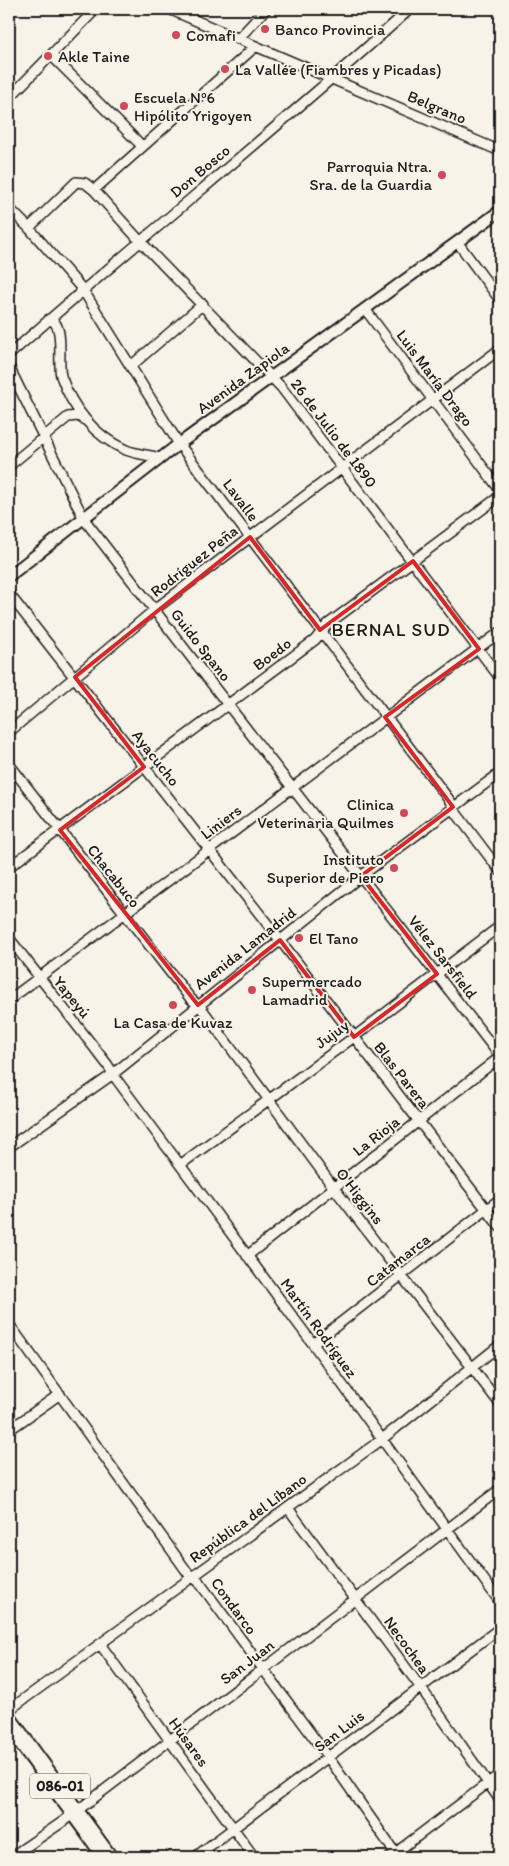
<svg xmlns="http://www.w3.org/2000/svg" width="509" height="1866" font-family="Itim,sans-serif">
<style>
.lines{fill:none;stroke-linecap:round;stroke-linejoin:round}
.minor-casing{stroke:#1c1c1c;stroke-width:12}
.major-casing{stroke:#1c1c1c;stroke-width:14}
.minor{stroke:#f7f3e8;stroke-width:9}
.major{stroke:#f7f3e8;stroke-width:10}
.marked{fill:none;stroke:#d62828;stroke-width:4;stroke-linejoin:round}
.poi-dot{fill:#d1495b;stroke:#f7f3e8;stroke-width:2}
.labels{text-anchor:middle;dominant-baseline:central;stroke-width:4;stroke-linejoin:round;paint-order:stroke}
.shield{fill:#f7f3e8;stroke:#5e5c59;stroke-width:1}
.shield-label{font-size:15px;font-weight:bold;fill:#1c1c1c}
.poi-label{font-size:16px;fill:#1c1c1c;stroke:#f7f3e8;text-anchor:start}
.street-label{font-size:16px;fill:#1c1c1c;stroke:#f7f3e8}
.quarter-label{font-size:19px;letter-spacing:1px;fill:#1c1c1c;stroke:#f7f3e8}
</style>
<rect width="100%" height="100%" fill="#f7f3e8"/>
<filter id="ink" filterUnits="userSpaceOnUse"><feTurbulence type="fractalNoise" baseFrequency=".02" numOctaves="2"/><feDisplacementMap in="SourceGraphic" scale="10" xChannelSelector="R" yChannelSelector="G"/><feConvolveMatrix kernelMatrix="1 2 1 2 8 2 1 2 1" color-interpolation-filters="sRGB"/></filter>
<g filter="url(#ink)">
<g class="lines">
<defs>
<path id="minor" d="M169,9L500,151
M238,39L266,9
M51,55L142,146
M9,98L96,9
M94,190L256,46
M9,208L29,228L83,290L179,444L450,801L457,814L500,871
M29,228L76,182L85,183L94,190L140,241L281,387L500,678
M458,243L500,300
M365,309L500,490
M49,319C66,323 57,361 61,376C72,408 94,436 126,450C136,454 148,455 160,458
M9,355C141,238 279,128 410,9
M131,366L203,304
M9,367L84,519L500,1056
M9,466L68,417L78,416L85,420
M9,594L280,940L500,1227
M9,732L159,606L500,349
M9,764L190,998L202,1009L334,1188L500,1404
M9,867L315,640L328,624L500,496
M9,938L107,1064L117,1080L313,1344L500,1602
M9,1000L500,632
M9,1147L113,1074L361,876L500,773
M180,1165L354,1037L500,926
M247,1256L500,1057
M9,1324L188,1573L199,1582L328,1757L398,1857
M313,1344L500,1199
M9,1430L60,1394
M288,1508L421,1688L500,1800
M100,1644L254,1857
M9,1710L381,1440L500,1345
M11,1857L61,1823L500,1489
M195,1857L500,1628
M390,1857L500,1774"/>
<path id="major" d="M9,576L179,444L500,211
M9,1715L112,1857
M9,1729L103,1857"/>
</defs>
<use href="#minor" class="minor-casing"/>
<use href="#major" class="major-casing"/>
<use href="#minor" class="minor"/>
<use href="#major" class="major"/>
</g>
</g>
<path class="marked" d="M250,537L320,630L413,561L479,649L385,717L453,807L361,876L437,974L354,1037L280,940L198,1005L60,830L144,767L75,677Z"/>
<g class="poi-dot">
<circle cx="265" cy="29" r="5"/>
<circle cx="176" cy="35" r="5"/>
<circle cx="48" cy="56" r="5"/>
<circle cx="225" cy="69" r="5"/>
<circle cx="124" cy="106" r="5"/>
<circle cx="442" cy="175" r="5"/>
<circle cx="404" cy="813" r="5"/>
<circle cx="394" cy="868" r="5"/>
<circle cx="299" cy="938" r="5"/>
<circle cx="252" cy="990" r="5"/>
<circle cx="173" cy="1005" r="5"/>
</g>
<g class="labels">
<rect class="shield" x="30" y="1773.5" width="60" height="25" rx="4"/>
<g class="shield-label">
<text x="60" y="1786">086-01</text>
</g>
<g class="poi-label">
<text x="275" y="29">Banco Provincia</text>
<text x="186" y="35">Comafi</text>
<text x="58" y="56">Akle Taine</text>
<text x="235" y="69">La Vallée (Fiambres y Picadas)</text>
<text x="134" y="97">Escuela Nº6<tspan x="134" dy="18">Hipólito Yrigoyen</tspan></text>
<text x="432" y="166" text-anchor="end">Parroquia Ntra.<tspan x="432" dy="18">Sra. de la Guardia</tspan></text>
<text x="394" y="804" text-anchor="end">Clinica<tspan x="394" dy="18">Veterinaria Quilmes</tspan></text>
<text x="384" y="859" text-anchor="end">Instituto<tspan x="384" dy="18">Superior de Piero</tspan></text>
<text x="309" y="938">El Tano</text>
<text x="262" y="981">Supermercado<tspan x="262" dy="18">Lamadrid</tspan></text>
<text x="173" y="1022" text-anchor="middle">La Casa de Kuvaz</text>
</g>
<g class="street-label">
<text transform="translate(437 107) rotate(23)">Belgrano</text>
<text transform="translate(200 171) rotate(-40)">Don Bosco</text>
<text transform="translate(243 378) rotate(-36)">Avenida Zapiola</text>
<text transform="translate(435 378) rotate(53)">Luis María Drago</text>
<text transform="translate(334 433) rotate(53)">26 de Julio de 1890</text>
<text transform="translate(241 500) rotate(53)">Lavalle</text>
<text transform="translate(194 561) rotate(-38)">Rodríguez Peña</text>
<text transform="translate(201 645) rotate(52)">Guido Spano</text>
<text transform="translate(272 654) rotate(-37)">Boedo</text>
<text transform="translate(156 758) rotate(52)">Ayacucho</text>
<text transform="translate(221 822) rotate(-37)">Liniers</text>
<text transform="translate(114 876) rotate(52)">Chacabuco</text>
<text transform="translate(245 948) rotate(-38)">Avenida Lamadrid</text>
<text transform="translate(443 957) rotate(52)">Vélez Sarsfield</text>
<text transform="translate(72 997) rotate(51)">Yapeyú</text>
<text transform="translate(332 1034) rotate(-36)">Jujuy</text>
<text transform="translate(402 1075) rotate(52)">Blas Parera</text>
<text transform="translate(376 1136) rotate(-38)">La Rioja</text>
<text transform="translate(360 1196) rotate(52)">O'Higgins</text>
<text transform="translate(398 1260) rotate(-38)">Catamarca</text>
<text transform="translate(319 1328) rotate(54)">Martín Rodríguez</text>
<text transform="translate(248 1518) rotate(-36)">República del Líbano</text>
<text transform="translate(234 1606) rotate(54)">Condarco</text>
<text transform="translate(407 1645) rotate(54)">Necochea</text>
<text transform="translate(247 1662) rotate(-37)">San Juan</text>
<text transform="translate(339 1731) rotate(-37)">San Luis</text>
<text transform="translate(189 1742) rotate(54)">Húsares</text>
</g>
<g class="quarter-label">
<text x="391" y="629">BERNAL SUD</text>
</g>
</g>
<rect width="509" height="1866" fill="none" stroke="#f7f3e8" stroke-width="30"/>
<rect x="15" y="15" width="479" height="1836" fill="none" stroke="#1c1c1c" stroke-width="2" filter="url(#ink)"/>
</svg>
